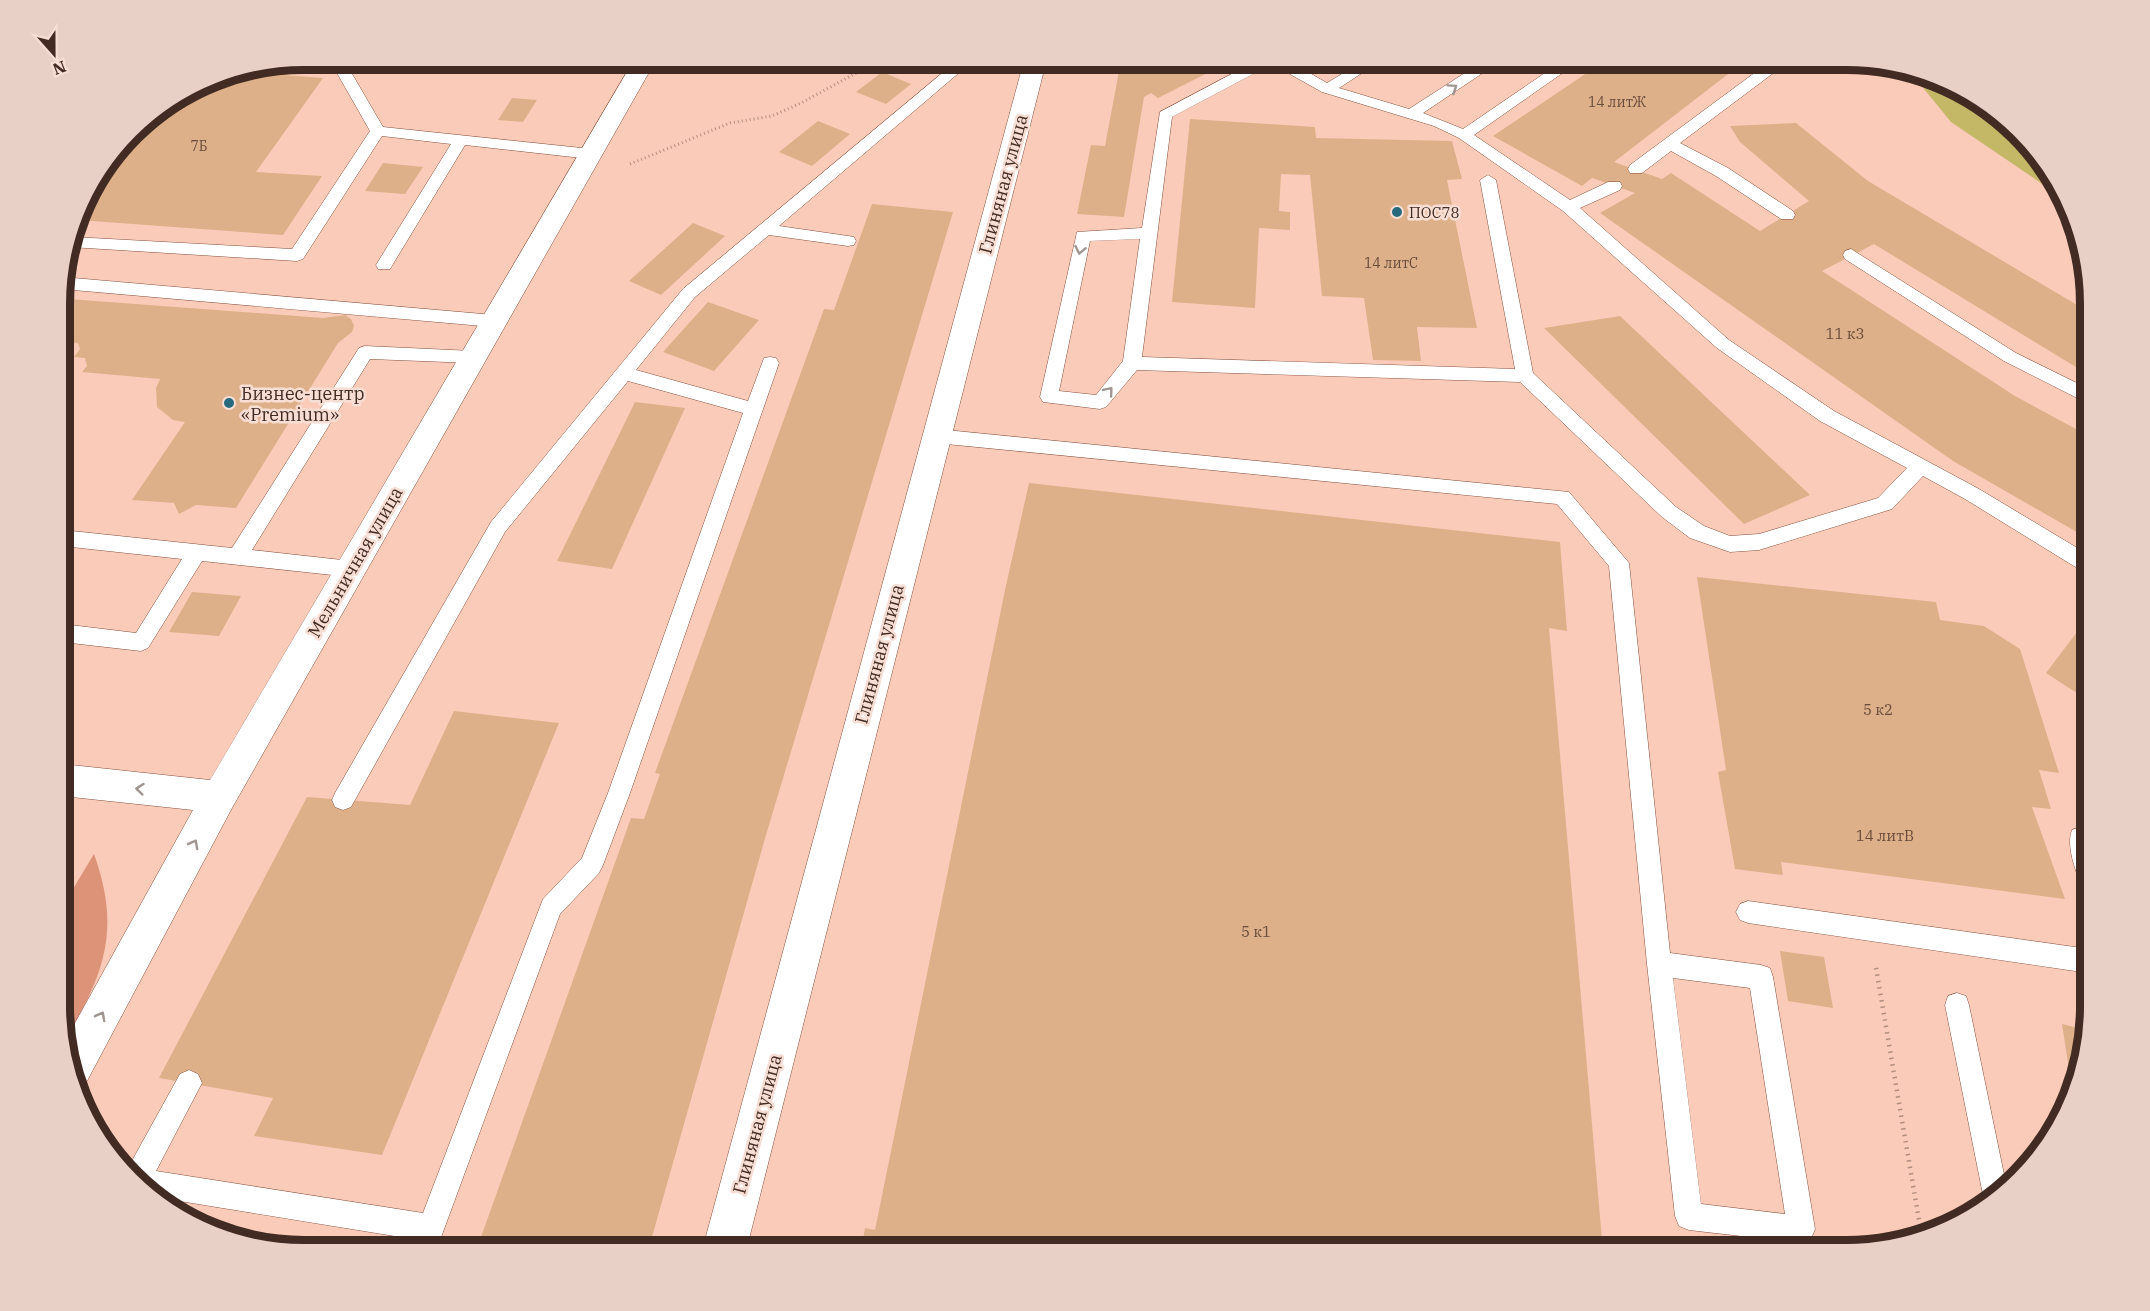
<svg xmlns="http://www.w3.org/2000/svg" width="2150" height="1311" font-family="'IBM Plex Serif',serif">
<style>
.green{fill:#dd9378}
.water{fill:#c4b867}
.building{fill:#deb089}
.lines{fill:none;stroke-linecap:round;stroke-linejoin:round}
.service-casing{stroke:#84513e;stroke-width:1}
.minor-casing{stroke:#84513e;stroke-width:1}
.path-far1{stroke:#b38d7e;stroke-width:3;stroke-dasharray:1 3;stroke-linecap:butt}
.path{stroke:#b38d7e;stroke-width:4.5;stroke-dasharray:1.5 5;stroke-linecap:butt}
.service{fill:#fff;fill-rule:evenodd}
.minor{fill:#fff;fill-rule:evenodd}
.oneway{stroke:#a09590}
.poi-dot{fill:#286a7d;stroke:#f7ded5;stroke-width:2}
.labels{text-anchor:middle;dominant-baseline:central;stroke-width:5;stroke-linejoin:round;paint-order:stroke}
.far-number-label{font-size:14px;fill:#694c3c}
.far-poi-label{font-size:15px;fill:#422b22;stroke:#f7ded5;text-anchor:start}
.number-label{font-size:15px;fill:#694c3c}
.street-label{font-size:18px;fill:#422b22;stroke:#f7ded5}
.poi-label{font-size:18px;fill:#422b22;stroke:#f7ded5;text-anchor:start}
.rim{fill:none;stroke:#422b22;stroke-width:8}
</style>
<rect width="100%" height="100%" fill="#fbcbb9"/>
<path class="green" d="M94,854C122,932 103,975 64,1043L62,1038V907Z"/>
<path class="water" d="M1907,68L1968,93L2049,169L2063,198L1951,122Z"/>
<path class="building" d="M464,60H562L556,69Z
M1142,60H1233L1158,98L1151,93L1144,97L1124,217L1077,214L1091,145L1105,146L1119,71Z
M1305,60H1343L1325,71Z
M1606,60H1732L1736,68L1614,162L1662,179L1671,173L1760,231L1809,201L1740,142L1730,126L1796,123L1868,181L2089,312V375L1874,244L1822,271L2015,396L2089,436V539L1953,461L1600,213L1635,193L1592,178L1582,186L1493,136Z
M244,72L323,78L256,172L322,176L283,235L78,220L85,196L143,121L211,78Z
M882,72L911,84L886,104L856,92Z
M512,98L537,100L523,122L498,120Z
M1190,119L1315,127L1316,138L1452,141L1462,179L1447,180L1477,328L1417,327L1421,361L1373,360L1364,298L1322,296L1310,175L1281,174L1279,211L1290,212V230L1259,228L1255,308L1172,302Z
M818,121L850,134L812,166L779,152Z
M383,163L423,167L405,194L365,191Z
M872,204L953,212L766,835L648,1251H476L631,818L644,819L660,774L655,773L824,309L834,310Z
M693,223L725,236L661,295L629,281Z
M69,299L323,318L345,315L351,319L354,326L352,332L338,343L236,508L196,505L179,514L174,503L132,500L185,422L173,420L157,407L156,388L160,379L82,372L87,366L85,358L74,357L80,349L78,343L62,342V308Z
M708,302L759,320L714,371L663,352Z
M1620,316L1810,495L1744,524L1544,328Z
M635,402L685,408L612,569L557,561Z
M1029,483L1560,542L1567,631L1549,628L1603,1251H861L865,1228L875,1230L1005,590Z
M1697,577L1936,602L1940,620L1984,626L2020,649L2059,773L2039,770L2051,809L2032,807L2065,899L1781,862L1783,875L1735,869L1718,772L1726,770Z
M192,592L241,596L219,636L169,632Z
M2089,616V701L2046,673Z
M454,711L559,723L382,1155L254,1136L273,1098L159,1078L307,797L410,805Z
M1780,951L1824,957L1833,1008L1788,1001Z
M2062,1024L2087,1030L2071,1083Z"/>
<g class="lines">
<defs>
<path id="service" d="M322,60H344L383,127L591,149L599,154L591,159L465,145L390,269H378L376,265L451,144L382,136L303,259L297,261L70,247L73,237L292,249L370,131L333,66Z
M958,60H974L779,226L848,236L854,237L856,241L854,245L848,246L769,235L695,297L636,370L748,401L764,358L770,357L776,358L779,363L630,793L603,865L599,873L560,914L436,1251H408L413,1239L161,1198L128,1168L180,1074L189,1070L198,1074L202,1083L156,1171L423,1213L543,899L582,858L608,793L743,413L628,381L505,532L351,807L343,810L335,807L332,800L335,793L491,522L683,289Z
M1258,60H1287L1327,83L1365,60H1382L1339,88L1409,109L1485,60H1502L1423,113L1463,129L1564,60H1581L1474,135L1570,200L1608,182H1620L1622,186L1620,190L1580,208L1729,340L1834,411L1979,489L2089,555V573L2082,571L1965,499L1923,476L1892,509L1759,550L1730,552L1690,538L1662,517L1520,382L1137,370L1106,407L1100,409L1043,402L1040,397L1077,232L1142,228L1160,112ZM1272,64L1322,92L1434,126L1459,138L1563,211L1717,348L1820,421L1907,468L1878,498L1759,534L1730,536L1704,526L1676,507L1533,373L1496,180L1488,175L1480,180L1515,369L1142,357L1172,117ZM1140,239L1123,361L1096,395L1059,391L1090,241Z
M1769,60H1783L1780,68L1680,143L1728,168L1793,211L1795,215L1793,219H1781L1716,176L1671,151L1642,173H1630L1628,169L1630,165L1768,63Z
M1851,249L2016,353L2089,389V404L2004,361L1845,259L1843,255L1845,251Z
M62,277L494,315L500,317L503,321L500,325L494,327L62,289Z
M365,346L473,351L479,353L482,357L479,361L473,363L370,359L252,550L351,561L358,563L361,569L358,575L351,577L202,561L148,648L141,651L62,642V624L136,633L182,559L62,546V530L232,548L359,348Z
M936,429L1569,492L1629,563L1670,953L1761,965L1770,968L1773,977L1815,1229L1811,1239L1801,1243L1689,1230L1679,1226L1675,1216L1647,964L1609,566L1557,504L936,443L929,441L927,436L929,431ZM1673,978L1750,988L1785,1214L1701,1204Z
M2089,824V887L2081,884C2075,870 2066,845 2072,830Z
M1748,901L2089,949V973L1748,923L1740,920L1736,912L1740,904Z
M1957,993L1966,996L1969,1005L2007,1189L1985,1205L1945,1005L1948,996Z"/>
<path id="minor" d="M634,60H656L232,808L87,1081L79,1084L64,1043L193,810L62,796V764L210,780Z
M1028,60H1053L1044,70L746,1251H702L1022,68Z"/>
</defs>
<use href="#service" class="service-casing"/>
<use href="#minor" class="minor-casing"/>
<path class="path-far1" d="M630,164L730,123L772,116L801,103L880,60"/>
<path class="path" d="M1876,968L1921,1232"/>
<use href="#service" class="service"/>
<use href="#minor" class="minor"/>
</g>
<defs><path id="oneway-chevron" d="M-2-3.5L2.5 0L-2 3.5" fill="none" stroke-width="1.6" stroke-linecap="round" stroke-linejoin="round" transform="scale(1.5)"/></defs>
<g class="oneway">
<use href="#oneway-chevron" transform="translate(1453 88) rotate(-34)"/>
<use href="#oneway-chevron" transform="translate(1080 250) rotate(102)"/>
<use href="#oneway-chevron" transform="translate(1109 391) rotate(-50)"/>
<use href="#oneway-chevron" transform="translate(140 789) rotate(-174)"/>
<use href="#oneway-chevron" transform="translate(194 844) rotate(-62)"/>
<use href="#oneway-chevron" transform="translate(101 1016) rotate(-62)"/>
</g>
<g class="poi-dot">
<circle cx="1397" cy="212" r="6"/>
<circle cx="229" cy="403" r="6"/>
</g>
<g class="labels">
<g class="far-number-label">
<text x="1617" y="102">14 литЖ</text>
<text x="199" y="146">7Б</text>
<text x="1391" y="263">14 литС</text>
</g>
<g class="far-poi-label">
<text x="1409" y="212">ПОС78</text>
</g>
<g class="number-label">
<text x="1845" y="333">11 к3</text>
<text x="1878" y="709">5 к2</text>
<text x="1885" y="835">14 литВ</text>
<text x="1256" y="931">5 к1</text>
</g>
<g class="street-label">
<text transform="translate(1003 184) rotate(-75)">Глиняная улица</text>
<text transform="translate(355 562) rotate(-60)">Мельничная улица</text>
<text transform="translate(879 654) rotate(-75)">Глиняная улица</text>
<text transform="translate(757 1124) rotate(-75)">Глиняная улица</text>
</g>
<g class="poi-label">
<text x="241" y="393">Бизнес-центр<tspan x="241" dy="21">«Premium»</tspan></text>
</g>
</g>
<path d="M0 0H2150V1311H0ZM304 70H1846A234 234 0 0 1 2080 304V1006A234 234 0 0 1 1846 1240H304A234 234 0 0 1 70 1006V304A234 234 0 0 1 304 70Z" fill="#e9d0c7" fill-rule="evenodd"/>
<path class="rim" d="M304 70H1846A234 234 0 0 1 2080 304V1006A234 234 0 0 1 1846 1240H304A234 234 0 0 1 70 1006V304A234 234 0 0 1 304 70Z"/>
<g transform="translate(54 54) rotate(159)" stroke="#f7ded5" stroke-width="4.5" paint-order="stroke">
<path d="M0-4.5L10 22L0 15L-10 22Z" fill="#422b22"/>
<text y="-9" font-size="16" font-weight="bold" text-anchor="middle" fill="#422b22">N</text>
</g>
</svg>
